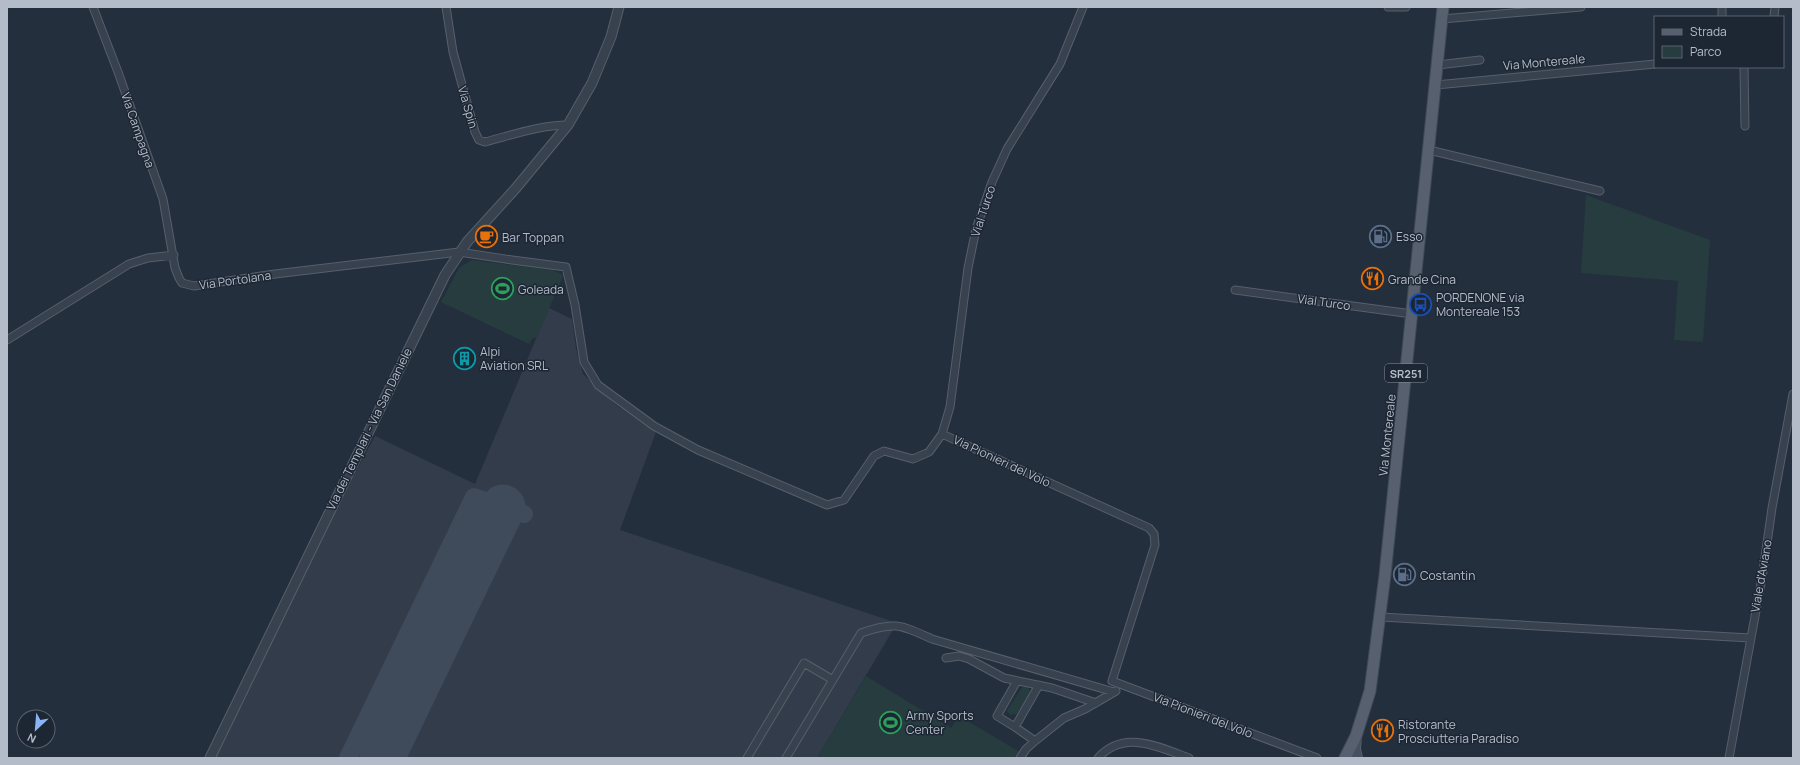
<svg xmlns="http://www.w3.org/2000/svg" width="1800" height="765" font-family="Manrope,sans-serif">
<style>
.airport{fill:#323c4b}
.green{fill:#263c3f}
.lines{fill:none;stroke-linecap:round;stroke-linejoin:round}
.taxiway{stroke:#3f4a5a;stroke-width:18}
.runway{stroke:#3f4a5a;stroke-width:45}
.minor-casing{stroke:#565f6c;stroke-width:9}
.tertiary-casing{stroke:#565f6c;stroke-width:11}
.secondary-casing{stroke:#565f6c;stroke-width:12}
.primary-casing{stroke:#414a57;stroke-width:13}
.minor{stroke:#38414e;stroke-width:7}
.tertiary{stroke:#38414e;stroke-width:9}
.secondary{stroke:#465061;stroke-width:10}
.primary{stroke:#56606e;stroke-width:11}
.labels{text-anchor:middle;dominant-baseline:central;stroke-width:3;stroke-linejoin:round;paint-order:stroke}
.shield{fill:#1d2633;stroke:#878f9c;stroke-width:1}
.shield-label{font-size:11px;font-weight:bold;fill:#b4bcc9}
.street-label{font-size:12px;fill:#b4bcc9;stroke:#1d2633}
.poi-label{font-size:12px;fill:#b4bcc9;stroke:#1d2633;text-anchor:start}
</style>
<rect width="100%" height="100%" fill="#242f3e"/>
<path class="airport" d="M549,308L572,319L576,349L583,374L615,404L656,432L620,530L897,623L817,758H214L322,535L375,436L475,484Z"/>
<path class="green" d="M1586,195L1710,240L1703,342L1674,340L1678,281L1581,273Z
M472,260L552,270L561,274L563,276L537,337L533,338L529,344L441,302L459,268Z
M866,676L951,728L959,716L1030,758H817Z
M1023,686H1027L1031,692L1017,714L1010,715L1007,711L1008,709Z"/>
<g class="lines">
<path class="taxiway" d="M348,758L474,497L524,514"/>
<path class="runway" d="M382,758L503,507"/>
<defs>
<path id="minor" d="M93,7L118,72L163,199L175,268L179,278L182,283L194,286L275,274L459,252L512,260L566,267L575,305L584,362L598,385L654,426L698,450L827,505L844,500L874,456L884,451L913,459L929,452L942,434L1149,528L1154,534L1155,545L1112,681L1317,758
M446,7L453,52L475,132L479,140L485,142C512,135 540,125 568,125
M1388,7H1406
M1722,7V17
M1774,17L1775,7
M1442,19L1581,7
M1438,65L1480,60
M1744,67L1745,126
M1436,85L1655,64
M1429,150L1600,191
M1235,290L1412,314
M7,340L129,264L148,258L174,255
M942,434L950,407L968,268L976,229L992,182L1007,149L1060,64L1083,7
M1381,617L1750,638
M946,658L959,656L969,659L1004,678L1052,688L1096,703
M1017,681L997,716L1015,727L1039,685
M1015,727L1035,741
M747,758L804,663L833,680
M786,758L861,633C895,621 901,625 932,639L1114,692
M1020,758L1026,749L1035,741L1064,718L1085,709L1116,691
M1098,758C1124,729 1159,747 1189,758
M1729,758L1762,578L1772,508L1793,394"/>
<path id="tertiary" d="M210,758L445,275L467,242L516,188L568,125L592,83L611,37L619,7"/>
<path id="secondary" d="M1356,736L1355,749L1357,758"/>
<path id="primary" d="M1345,758L1356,736L1370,691L1385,575L1443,7"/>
</defs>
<use href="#minor" class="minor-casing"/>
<use href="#tertiary" class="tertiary-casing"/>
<use href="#secondary" class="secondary-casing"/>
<use href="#primary" class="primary-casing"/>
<use href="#minor" class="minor"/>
<use href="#tertiary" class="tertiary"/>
<use href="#secondary" class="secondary"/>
<use href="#primary" class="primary"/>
</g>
<defs>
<symbol id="fuel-ring" viewBox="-11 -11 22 22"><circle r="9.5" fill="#1d2633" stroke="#5c6f8a" stroke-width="1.5"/><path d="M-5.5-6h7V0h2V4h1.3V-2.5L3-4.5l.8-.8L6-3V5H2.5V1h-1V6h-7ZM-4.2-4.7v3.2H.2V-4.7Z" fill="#5c6f8a"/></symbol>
<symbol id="cafe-ring" viewBox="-11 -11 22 22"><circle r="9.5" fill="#1d2633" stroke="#e8710a" stroke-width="1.5"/><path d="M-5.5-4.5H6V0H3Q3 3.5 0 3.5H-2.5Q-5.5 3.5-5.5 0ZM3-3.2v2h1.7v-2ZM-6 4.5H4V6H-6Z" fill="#e8710a"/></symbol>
<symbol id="restaurant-ring" viewBox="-11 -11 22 22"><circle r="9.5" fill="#1d2633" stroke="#e8710a" stroke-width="1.5"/><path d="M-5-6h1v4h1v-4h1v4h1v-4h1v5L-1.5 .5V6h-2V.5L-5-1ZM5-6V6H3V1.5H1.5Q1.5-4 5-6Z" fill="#e8710a"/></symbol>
<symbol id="stadium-ring" viewBox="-11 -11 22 22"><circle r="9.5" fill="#1d2633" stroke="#2e9e5b" stroke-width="1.5"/><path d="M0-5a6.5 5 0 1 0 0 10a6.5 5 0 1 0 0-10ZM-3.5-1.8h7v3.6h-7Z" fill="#2e9e5b"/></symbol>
<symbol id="bus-ring" viewBox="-11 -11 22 22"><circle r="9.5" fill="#1d2633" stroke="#1a4fb4" stroke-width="1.5"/><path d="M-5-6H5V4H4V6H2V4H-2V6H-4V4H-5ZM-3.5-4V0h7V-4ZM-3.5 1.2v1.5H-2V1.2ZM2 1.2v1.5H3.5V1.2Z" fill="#1a4fb4"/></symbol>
<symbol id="building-ring" viewBox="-11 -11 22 22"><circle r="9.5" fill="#1d2633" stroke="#0f9aa8" stroke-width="1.5"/><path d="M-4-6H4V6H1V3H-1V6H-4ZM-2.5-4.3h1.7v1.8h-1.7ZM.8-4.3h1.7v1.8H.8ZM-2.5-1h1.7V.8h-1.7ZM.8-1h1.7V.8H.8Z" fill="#0f9aa8"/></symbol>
</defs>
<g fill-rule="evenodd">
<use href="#fuel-ring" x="1368" y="224" width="25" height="25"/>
<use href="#cafe-ring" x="474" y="224" width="25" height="25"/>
<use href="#restaurant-ring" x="1360" y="266" width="25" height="25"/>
<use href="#stadium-ring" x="490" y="276" width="25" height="25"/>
<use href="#bus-ring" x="1408" y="292" width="25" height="25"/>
<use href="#building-ring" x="452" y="346" width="25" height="25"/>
<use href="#fuel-ring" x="1392" y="562" width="25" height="25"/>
<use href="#stadium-ring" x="878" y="710" width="25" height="25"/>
<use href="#restaurant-ring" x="1370" y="718" width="25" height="25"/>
</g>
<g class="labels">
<rect class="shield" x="1385" y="364" width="42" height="18" rx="3"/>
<g class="shield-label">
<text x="1406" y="373">SR251</text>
</g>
<g class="street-label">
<text transform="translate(1544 62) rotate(-5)">Via Montereale</text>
<text transform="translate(468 107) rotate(74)">Via Spin</text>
<text transform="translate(138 130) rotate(71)">Via Campagna</text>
<text transform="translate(983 211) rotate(-72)">Vial Turco</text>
<text transform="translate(235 280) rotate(-8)">Via Portolana</text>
<text transform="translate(1324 302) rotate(8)">Vial Turco</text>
<text transform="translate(369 429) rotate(-64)">Via dei Templari - Via San Daniele</text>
<text transform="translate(1387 435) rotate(-84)">Via Montereale</text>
<text transform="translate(1002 461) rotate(25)">Via Pionieri del Volo</text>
<text transform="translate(1761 576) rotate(-80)">Viale d'Aviano</text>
<text transform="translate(1203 715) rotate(21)">Via Pionieri del Volo</text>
</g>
<g class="poi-label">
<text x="1396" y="236">Esso</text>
<text x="502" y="237">Bar Toppan</text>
<text x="1388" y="279">Grande Cina</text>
<text x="518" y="289">Goleada</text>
<text x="1436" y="297">PORDENONE via<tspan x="1436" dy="14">Montereale 153</tspan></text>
<text x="480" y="351">Alpi<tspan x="480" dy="14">Aviation SRL</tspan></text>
<text x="1420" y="575">Costantin</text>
<text x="906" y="715">Army Sports<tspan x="906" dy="14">Center</tspan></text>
<text x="1398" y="724">Ristorante<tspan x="1398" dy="14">Prosciutteria Paradiso</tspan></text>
</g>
</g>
<rect width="1800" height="765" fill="none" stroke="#b4bcc9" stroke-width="16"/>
<rect x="1654" y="16" width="130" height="52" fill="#1d2633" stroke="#59626f"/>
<rect x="1662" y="29" width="20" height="6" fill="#56606e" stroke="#59626f"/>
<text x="1690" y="36" font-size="12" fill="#b4bcc9">Strada</text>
<rect x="1662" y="46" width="20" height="12" fill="#263c3f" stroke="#59626f"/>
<text x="1690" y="56" font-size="12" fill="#b4bcc9">Parco</text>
<g transform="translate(36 729) rotate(206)"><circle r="19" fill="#1d2633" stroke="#59626f"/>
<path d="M0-3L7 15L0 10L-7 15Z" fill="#8ab4f8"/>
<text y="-6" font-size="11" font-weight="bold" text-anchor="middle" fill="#b4bcc9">N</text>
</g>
</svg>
